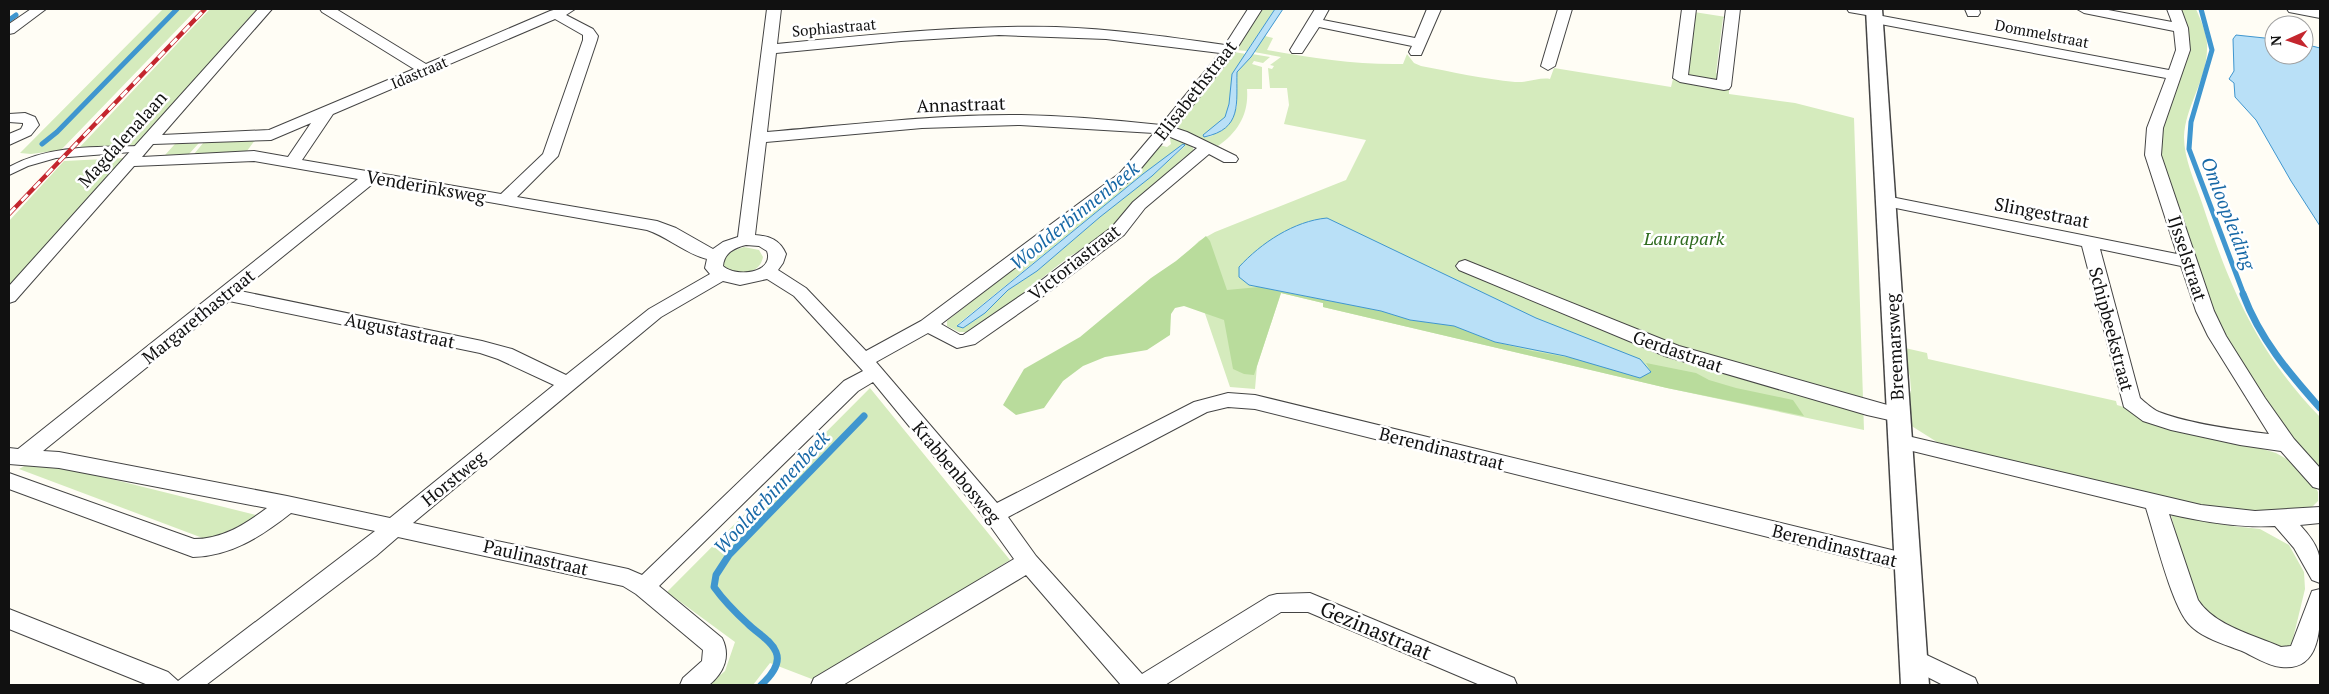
<svg xmlns="http://www.w3.org/2000/svg" width="2329" height="694" font-family="'PT Serif',serif">
<style>
.green{fill:#d5ebbd;fill-rule:evenodd}
.forest{fill:#b9dc9c}
.water{fill:#b9e0f7;stroke:#3f96cf}
.lines{fill:none;stroke-linecap:round;stroke-linejoin:round}
.stream-far1{stroke:#3f96cf;stroke-width:5}
.stream{stroke:#3f96cf;stroke-width:7}
.pedestrian-casing{stroke:#444;stroke-width:2}
.minor-casing{stroke:#444;stroke-width:2}
.tertiary-casing{stroke:#444;stroke-width:3}
.pedestrian{fill:#fff;fill-rule:evenodd}
.minor{fill:#fff;fill-rule:evenodd}
.tertiary{fill:#fff;fill-rule:evenodd}
.rail-casing{stroke:#c4262e;stroke-width:4.5}
.rail{stroke:#fff;stroke-width:3;stroke-dasharray:9;stroke-linecap:butt}
.labels{text-anchor:middle;dominant-baseline:central;stroke-width:5;stroke-linejoin:round;paint-order:stroke}
.far-street-label{font-size:15px;fill:#111;stroke:#fff}
.street-label{font-size:18px;fill:#111;stroke:#fff}
.park-label{font-size:18px;font-style:italic;fill:#2f6b1f;stroke:#fff}
.water-label{font-size:19px;font-style:italic;fill:#1768a6;stroke:#fff}
.near-street-label{font-size:21px;fill:#111;stroke:#fff}
</style>
<rect width="100%" height="100%" fill="#fffdf5"/>
<path class="green" d="M163,9H197L61,150L31,154L20,153Z
M210,9H257L136,145L78,149Z
M1262,9H1275L1247,51L1236,50Z
M2181,9H2196C2201,21 2208,35 2207,49C2207,79 2185,107 2184,137C2184,159 2195,182 2202,203C2230,288 2257,352 2320,417V474L2300,452L2227,344L2204,291L2162,161L2160,142L2164,123L2188,44Z
M1694,12L1726,17L1723,18L1716,73L1721,76L1717,80L1688,75Z
M1265,36L1273,38L1267,50C1313,58 1356,65 1403,64L1407,54L1414,63L1421,66C1452,72 1484,79 1515,82C1527,83 1540,77 1550,79L1554,68L1671,87L1673,79L1729,89V94L1795,103L1854,118L1864,430L1667,388L1323,307V303L1281,293L1257,366L1255,389L1230,387L1197,290L1189,251L1199,241L1215,232L1346,180L1366,140L1284,124L1289,105L1287,88H1270L1268,68L1272,69L1274,66L1270,65L1281,57L1254,52Z
M1234,52L1246,54L1232,74L1229,104L1225,117L1204,137L1212,136L1237,107V72L1252,54L1270,57L1263,63L1254,61L1252,64L1262,67V89H1247C1249,114 1238,132 1218,146L1182,131L1177,126Z
M1175,137L1191,145L1194,150L1192,155C1183,156 1178,162 1174,170L1124,212L1112,229L1087,247L1070,256L1042,278L1032,289L972,332H959L947,326V321L1132,174L1159,145L1167,147L1171,144L1170,139ZM1185,146L1152,176L1100,217L1037,271L1008,290L985,313L957,325L1143,174Z
M255,140L247,151L194,154L204,142Z
M199,143L189,154L165,155L175,144Z
M125,158L123,160L9,289V221L64,161Z
M744,247L759,250L763,257C759,277 737,273 722,271L724,254Z
M1905,348L1927,353L1928,359L2116,401L2117,405L2276,453L2294,463L2312,482L2318,492V501L2311,508L2253,512L2191,504L1937,442L1910,425L1908,401L1911,390L1910,377L1906,364Z
M870,388L1010,560L817,681L770,663L753,685H709L725,671L735,642L667,592Z
M43,462L260,516L208,540L19,469L30,463Z
M2171,515L2232,526L2260,529L2289,545L2304,572L2305,589L2291,647L2283,649L2203,617L2184,563Z"/>
<path class="forest" d="M1206,236L1210,241L1227,290L1259,287L1381,311L1410,320L1454,326L1495,342L1532,351L1651,372L1646,363L1696,373L1709,380L1736,388L1793,400L1804,416L1667,388L1323,307V303L1281,293L1254,375L1244,374L1233,369L1224,320L1184,306L1175,308L1171,314L1170,335L1147,350L1105,357L1083,366L1063,381L1044,408L1016,415L1003,405L1024,369L1080,337L1151,278L1176,261Z"/>
<path class="water" d="M1275,9H1283L1251,57L1237,72C1236,103 1243,129 1204,137L1203,135L1225,117L1229,104L1232,74Z
M2236,35L2274,39V55H2304V44L2320,48V226L2291,181L2256,120L2235,97L2234,83L2229,79L2234,71L2233,39Z
M1183,144L1185,145L1152,176L1100,217L1037,271L1008,290L985,313L963,328L957,326L1143,174Z
M1327,218L1536,318L1640,359L1651,372L1640,378L1565,356L1495,342L1454,326L1410,320L1381,311L1249,285L1239,277V267C1261,243 1294,221 1327,218Z"/>
<g class="lines">
<path class="stream-far1" d="M2201,9L2212,50L2191,122L2189,149L2244,295
M9,20L16,15
M42,144L57,132L177,9"/>
<path class="stream" d="M2243,294C2260,339 2288,372 2320,408
M761,685C770,677 781,664 776,652C771,640 757,633 748,624C736,613 724,601 714,587L716,575L729,555L864,416"/>
<defs>
<path id="pedestrian" d="M140,146L144,147L146,149L144,151L56,158L28,166L9,175V167C49,145 95,147 140,146Z"/>
<path id="minor" d="M31,9H46L14,33L9,34V24Z
M258,9H272L162,135L269,130L414,69L322,12L320,9H336L426,64L550,11L557,9H575L566,15L593,29L598,36L597,40L558,156L517,197L657,221L676,228L713,249L723,242L738,237L767,9H781L777,44C870,35 962,25 1056,27C1113,29 1169,37 1225,45L1248,9H1262L1234,53L1175,128L1187,132L1236,156L1238,159L1236,162H1224L1209,154L1145,208L1124,235L1038,300L975,344L957,348L928,333L876,362L997,503L1194,402L1228,393L1255,395L1908,554L1916,557L1919,563L1916,569L1908,572L1255,409L1228,407L1207,412L1008,517L1036,556L1142,674L1269,596L1277,594L1310,593L1514,678L1517,685H1480L1308,612H1281L1165,685H1121L1026,575L843,685H811L814,678L1014,559L986,520L873,382L858,391L659,586L722,638C731,656 724,673 709,685H680L683,678L702,661L703,650L636,594L623,586L398,537L376,556L206,685H148L9,629V609L168,672L178,681L375,531L291,513C262,536 231,556 193,557L9,489V473L194,539C222,539 244,525 267,508L59,468L9,464V448L18,449L358,179L254,161L134,166L15,301L9,303V286ZM555,19L583,35V40L543,154L501,194L302,160L333,114ZM999,35L1106,39L1220,53L1161,125C1114,120 1068,116 1021,115C936,114 851,125 767,132L776,53L901,41ZM311,123L288,157L254,151L142,157L153,144L271,140ZM1020,125L1154,133L1120,173L921,321L866,351L806,288L778,270L783,263L786,254C780,240 770,236 755,235L766,142L922,128ZM1168,136L1197,148L1133,202L1112,227L1026,292L963,335H960L941,324L1132,179ZM375,182L647,230C668,237 686,254 707,259L705,268L710,274L649,309L566,375L512,349L482,341L240,291ZM746,245L759,246L767,251C775,273 736,278 723,266C724,253 734,248 746,245ZM767,279L794,296L863,371L844,381L642,575L628,569L413,523L661,317L723,281L740,285ZM229,301L480,353L498,359L554,385L390,518L287,496L59,452L43,451Z
M1315,9H1329L1323,20L1415,38L1427,9H1441L1421,55H1411L1409,52L1412,46L1319,27L1302,53H1292L1290,50Z
M1558,9H1572L1555,66L1548,70L1541,66Z
M1682,9H1696L1688,75L1717,80L1726,9H1740L1731,86L1729,89L1724,90L1680,82L1673,78Z
M1847,9H1878L1882,12L1877,15L2169,70L2176,50L2174,31L2084,13L2077,9H2103L2172,22L2167,9H2181L2188,28L2190,50L2163,128L2161,155L2214,311L2226,336L2265,398L2294,439L2320,468V489L2313,487L2281,451L2240,445L2171,430L2143,421L2124,407L2082,246L1886,206L1880,204L1878,201L1880,198L1886,196L2177,254L2145,155L2147,128L2166,78L1875,23L1868,19L1872,16L1849,12ZM2100,249L2181,266L2196,311L2208,336L2269,434C2236,430 2190,424 2159,412C2152,409 2146,403 2140,398Z
M1965,9H1979L1980,13L1978,16H1968Z
M2287,9L2320,10V18L2289,12Z
M25,113L35,117L39,125L31,135L9,145V134L21,129L23,125V123L9,122V114Z
M1465,260L1679,346L1905,410L1908,415L1905,420L1898,422L1867,415L1665,356L1459,270L1456,266L1459,262Z
M1899,434L2201,505L2255,511L2320,507V523L2300,525C2319,546 2322,555 2320,583L2312,580L2294,548L2275,526C2239,528 2204,522 2169,514L2198,600C2215,626 2254,635 2281,647L2291,646L2312,591L2320,589C2320,618 2325,672 2281,667C2268,666 2253,656 2242,651C2224,644 2201,638 2188,623C2171,603 2155,536 2146,508L1892,446L1889,441L1892,436Z
M1914,649L1975,678L1978,685H1943L1906,666L1902,659L1906,652Z"/>
<path id="tertiary" d="M1866,9H1882L1929,685H1901Z"/>
</defs>
<use href="#pedestrian" class="pedestrian-casing"/>
<use href="#minor" class="minor-casing"/>
<use href="#tertiary" class="tertiary-casing"/>
<use href="#pedestrian" class="pedestrian"/>
<use href="#minor" class="minor"/>
<use href="#tertiary" class="tertiary"/>
<defs>
<path id="rail" d="M9,214L205,9"/>
</defs>
<use href="#rail" class="rail-casing"/>
<use href="#rail" class="rail"/>
</g>
<g class="labels">
<g class="far-street-label">
<text transform="translate(834 27) rotate(-5)">Sophiastraat</text>
<text transform="translate(2042 33) rotate(11)">Dommelstraat</text>
<text transform="translate(419 72) rotate(-23)">Idastraat</text>
</g>
<g class="street-label">
<text transform="translate(1195 90) rotate(-52)">Elisabethstraat</text>
<text transform="translate(961 104) rotate(-2)">Annastraat</text>
<text transform="translate(122 139) rotate(-48)">Magdalenalaan</text>
<text transform="translate(426 186) rotate(10)">Venderinksweg</text>
<text transform="translate(2042 212) rotate(11)">Slingestraat</text>
<text transform="translate(2188 258) rotate(72)">IJsselstraat</text>
<text transform="translate(1074 262) rotate(-38)">Victoriastraat</text>
<text transform="translate(198 316) rotate(-39)">Margarethastraat</text>
<text transform="translate(2112 329) rotate(75)">Schipbeekstraat</text>
<text transform="translate(400 330) rotate(12)">Augustastraat</text>
<text transform="translate(1894 347) rotate(-93)">Breemarsweg</text>
<text transform="translate(1678 351) rotate(19)">Gerdastraat</text>
<text transform="translate(1442 448) rotate(14)">Berendinastraat</text>
<text transform="translate(957 472) rotate(50)">Krabbenbosweg</text>
<text transform="translate(453 478) rotate(-39)">Horstweg</text>
<text transform="translate(1835 545) rotate(14)">Berendinastraat</text>
<text transform="translate(536 557) rotate(13)">Paulinastraat</text>
</g>
<g class="park-label">
<text x="1684" y="238">Laurapark</text>
</g>
<g class="water-label">
<text transform="translate(2229 213) rotate(69)">Omloopleiding</text>
<text transform="translate(1074 215) rotate(-39)">Woolderbinnenbeek</text>
<text transform="translate(771 492) rotate(-47)">Woolderbinnenbeek</text>
</g>
<g class="near-street-label">
<text transform="translate(1376 630) rotate(23)">Gezinastraat</text>
</g>
</g>
<rect width="2329" height="694" fill="none" stroke="#111111" stroke-width="20"/>
<g transform="translate(2289 40) rotate(267)"><circle r="24" fill="#ffffff" stroke="#a0a0a0"/>
<path d="M0-4L9 19L0 12L-9 19Z" fill="#c4262e"/>
<text y="-8" font-size="14" font-weight="bold" text-anchor="middle" fill="#111111">N</text>
</g>
</svg>
